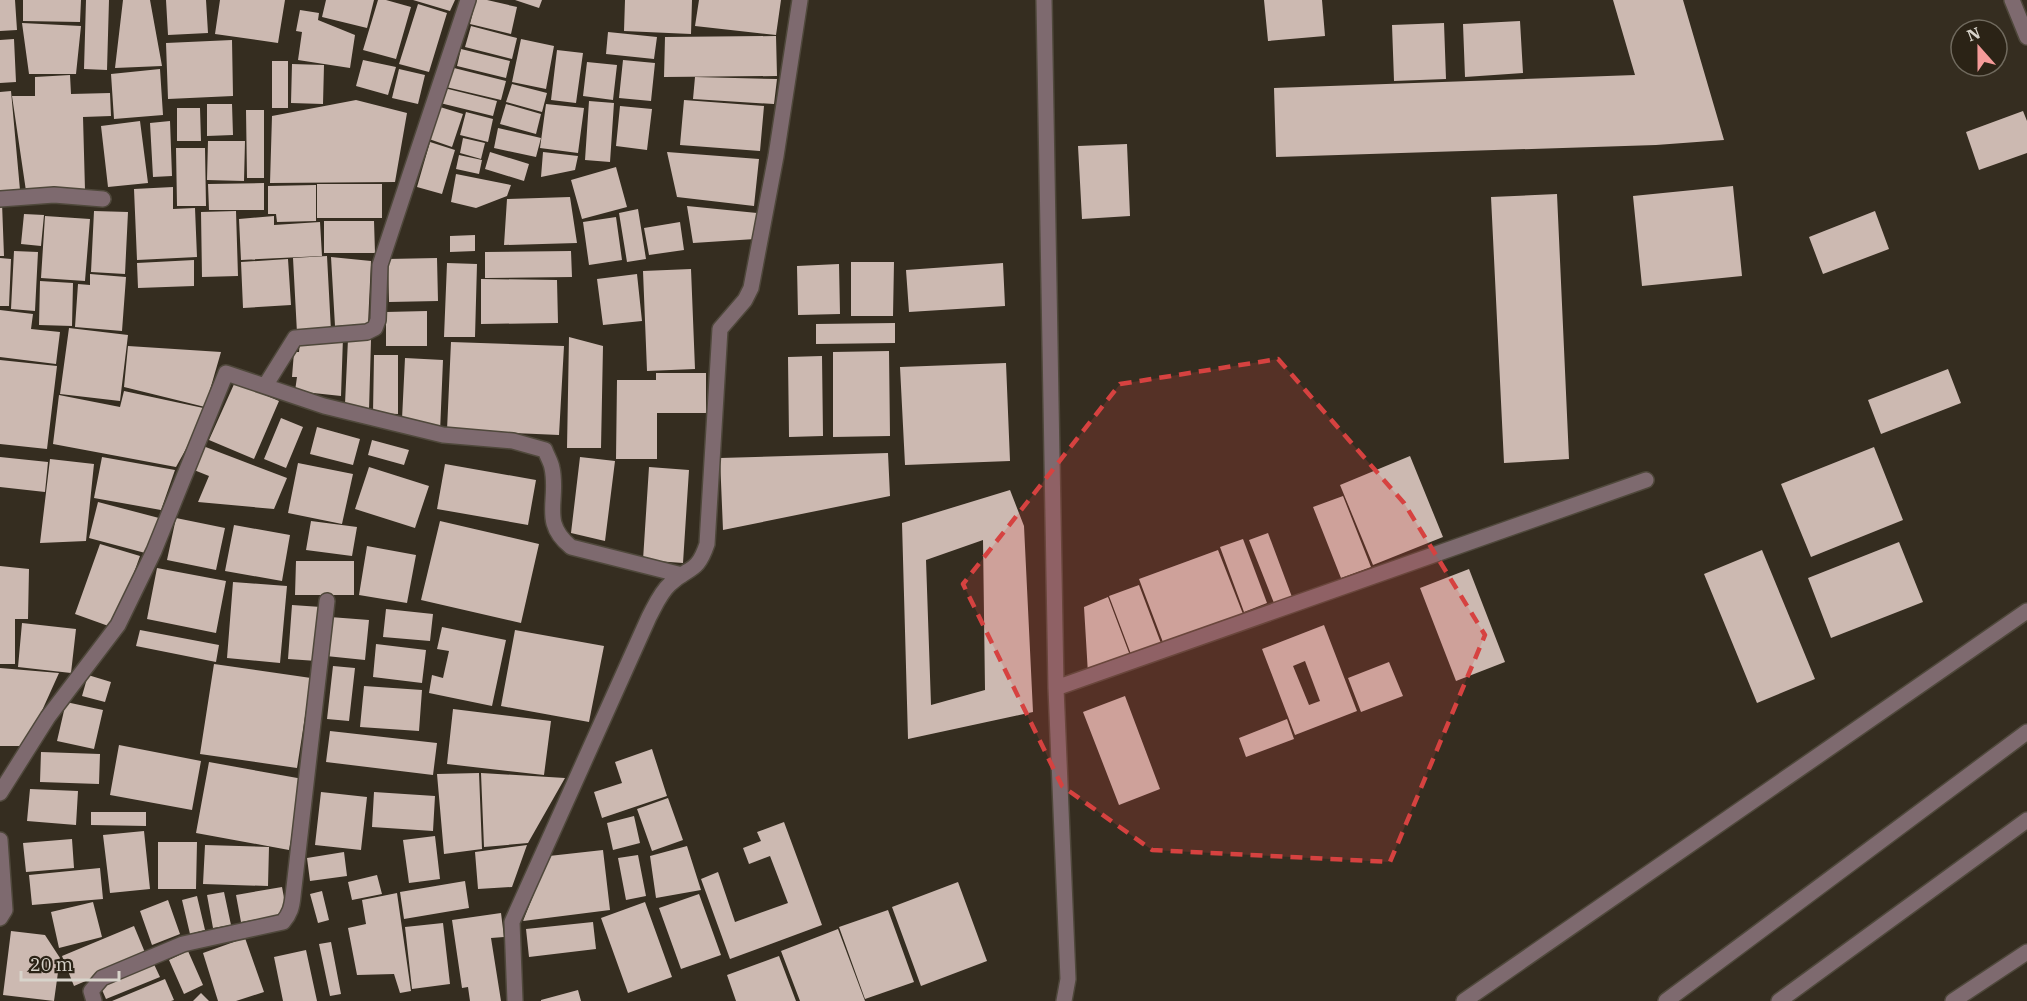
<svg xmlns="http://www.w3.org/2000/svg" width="2027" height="1001" font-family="'IBM Plex Serif',serif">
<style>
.building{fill:#ccb9b1;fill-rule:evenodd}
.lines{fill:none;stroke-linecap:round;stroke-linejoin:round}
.minor-casing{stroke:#4f483b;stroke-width:18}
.minor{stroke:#7e6a6f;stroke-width:15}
.marked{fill:#d64240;fill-opacity:0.2;stroke:#d64240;stroke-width:4.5;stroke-dasharray:12 8;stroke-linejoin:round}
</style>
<rect width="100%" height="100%" fill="#352d20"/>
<path class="building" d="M0,0H15L17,30L0,31Z
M23,0H81L80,22L23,21Z
M86,0H109L107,70L84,69Z
M123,0H150L162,66L115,68Z
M166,0H206L208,33L168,35Z
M220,0H285L278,43L215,34Z
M326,0H374L367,28L322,17Z
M378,0H386L411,7L396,59L363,50Z
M413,0H455L450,11Z
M476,0H487L517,7L511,34L470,24Z
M515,0H542L539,8Z
M625,0H692L691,34L624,31Z
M699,0H781L776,35L695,26Z
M1264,0H1322L1325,36L1268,41Z
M1613,0H1683L1724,140L1656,145L1276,157L1274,88L1635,75Z
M418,4L447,13L429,72L399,64Z
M300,10L319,13L318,20L355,35L350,68L298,60L302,32L296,31Z
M1520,21L1523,73L1465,77L1463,24Z
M22,23L81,26L76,74H29Z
M1444,23L1446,79L1394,81L1392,25Z
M471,26L517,38L512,59L465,47Z
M608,32L657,37L654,59L606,54Z
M776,36L777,76L664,77L665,37Z
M14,39L16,82L0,83V40Z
M521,39L554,46L546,89L512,82Z
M232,40L233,96L168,99L166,43Z
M461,49L510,61L506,78L457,66Z
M557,50L583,53L576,103L551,100Z
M363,60L396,67L388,95L356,86Z
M623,60L655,63L651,101L619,98Z
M272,61H288V108H272Z
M587,62L617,65L613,100L583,96Z
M292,64L324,65L323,104L291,103Z
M450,67L506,81L501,100L446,87Z
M160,69L163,115L114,119L111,74Z
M399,69L425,75L418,104L392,98Z
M70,75L71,94L110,93L111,116L83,117L85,190L26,191L12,96H35V77Z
M695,77L777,79L774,104L693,99Z
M512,84L547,93L542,112L506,102Z
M444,88L497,101L493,116L440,103Z
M11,91L20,190L0,192V92Z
M356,100L407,113L395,182L270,183L272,116Z
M684,100L764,106L760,151L680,145Z
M589,101L614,103L610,162L585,160Z
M207,104H232L233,135L207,136Z
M506,104L541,114L536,134L500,124Z
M546,104L584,108L578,153L540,148Z
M620,106L652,109L647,150L616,146Z
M440,107L463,114L452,147L429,139Z
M177,108H200L201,141H177Z
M246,110H264V178H247Z
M2023,111L2027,121V153L1979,170L1966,132Z
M466,112L493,119L488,142L460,135Z
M140,121L148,183L108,187L101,126Z
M170,121L172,176L153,177L150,123Z
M498,128L541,138L536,157L494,148Z
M463,138L485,143L481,159L460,153Z
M208,141H245L244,181L207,180Z
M430,142L455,150L442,194L417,187Z
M1127,144L1130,216L1082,219L1078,146Z
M176,148H205L206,206H177Z
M490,152L529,164L524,181L485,169Z
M543,152L578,156L575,170L541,177Z
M667,152L759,159L754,206L677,197Z
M459,155L482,160L479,174L456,169Z
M616,167L627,207L582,219L571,180Z
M456,174L511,185L507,196L476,208L451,202Z
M264,183V210H209L208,184Z
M317,184H382V218H317Z
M316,185V221L277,222L276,214H268V186Z
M1733,186L1742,276L1642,286L1633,196Z
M173,187V209L195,208L197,257L137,260L134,189Z
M1557,194L1569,459L1504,463L1491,197Z
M570,197L577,243L504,245L507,199Z
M0,203H2L4,256H0Z
M687,206L757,213L755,239L693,243Z
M638,209L646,259L627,262L619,213Z
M94,211L128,212L125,274L91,272Z
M236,211L238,276L202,277L201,212Z
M1875,211L1889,249L1823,274L1809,237Z
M24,214L44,215L41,246L21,244Z
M45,216L90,219L85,281L41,278Z
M274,216V225L320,222L322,256L241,260L239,219Z
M616,217L622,260L589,265L583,222Z
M324,221H374L375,253H324Z
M680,222L684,250L649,255L644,228Z
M475,235V251L450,252V236Z
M14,251L38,252L35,311L11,309Z
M571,251L572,277L485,278V252Z
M327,256L331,331L297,333L293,258Z
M331,257L371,261L368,324L335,326Z
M0,258L11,259L9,306H0Z
M437,258L438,301L389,302L388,259Z
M288,259L291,305L243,308L241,262Z
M194,260V286L138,288L137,263Z
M851,262H894L893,316H851Z
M447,263L477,264L475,337H444Z
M1003,263L1005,306L909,312L906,270Z
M839,264L840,314L798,315L797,266Z
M691,269L695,369L647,371L643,271Z
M90,274L126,277L122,331L75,327L78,284L90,285Z
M637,274L642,321L603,325L597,279Z
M481,279L557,280L558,323L481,324Z
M40,281L73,283L72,326L39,325Z
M0,310L33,314L31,329L60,332L56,364L0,357Z
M427,311V346H386V312Z
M895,323V343L816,344V324Z
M69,328L128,335L120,401L60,394Z
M343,337L341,396L295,391L297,377H292L294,352H299L300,340Z
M569,337L603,346L601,448H567Z
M348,339L371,340L369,410L345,404Z
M451,342L564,346L559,435L447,430Z
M128,346L221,352L205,407L124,387Z
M889,351L890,436L833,437V352Z
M374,355H398V414L373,413Z
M822,356L823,436L789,437L788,357Z
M405,358L443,360L440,432L402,419Z
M0,360L57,366L47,449L0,444Z
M1006,363L1010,461L905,465L900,367Z
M1948,369L1961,403L1881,434L1868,400Z
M656,373H706V413H657V459H616L617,380H656Z
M235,382L279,401L254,459L209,440Z
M124,391L208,409L176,467L53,444L59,395L120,407Z
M281,418L303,427L286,468L264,459Z
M317,427L360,439L353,465L310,454Z
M372,440L409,450L404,465L368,455Z
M203,446L287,478L274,509L198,502L209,476L194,470Z
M1874,447L1903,520L1811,557L1781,484Z
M888,453L890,496L723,530L720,458Z
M1410,456L1443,537L1373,565L1340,485Z
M0,457L48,462L45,492L0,487Z
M102,457L175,470L161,510L94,498Z
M580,457L615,461L605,541L571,533Z
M50,459L94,464L86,541L40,543Z
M298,463L353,474L342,524L288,513Z
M445,464L536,480L528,525L437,509Z
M369,467L429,486L415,528L355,509Z
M649,467L689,470L683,563L643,560Z
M1010,490L1024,526L1033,712L908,739L902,523ZM983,540L985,690L931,705L926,560Z
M1343,496L1371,567L1341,578L1313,507Z
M98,502L159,518L149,554L89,538Z
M176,518L225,528L216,570L167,560Z
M311,521L357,527L352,556L306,550Z
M440,521L539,544L521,623L421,600Z
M234,525L290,535L282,581L225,571Z
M1268,533L1292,597L1274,603L1249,540Z
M1243,539L1267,603L1244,612L1220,547Z
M1899,542L1923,602L1831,638L1808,578Z
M100,544L140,556L114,628L75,614Z
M367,546L416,555L407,603L359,595Z
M1218,550L1243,614L1164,645L1139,579Z
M1762,550L1815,679L1757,703L1704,574Z
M296,561H354V595H295Z
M0,566L29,569L28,619H15V664H0Z
M157,568L226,581L216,633L147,619Z
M1469,569L1505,662L1456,681L1420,588Z
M233,582L287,586L280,663L227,658Z
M1139,585L1162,646L1132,657L1109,596Z
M1108,597L1131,658L1088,674L1084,607Z
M292,605L321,607L317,661L288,659Z
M386,609L433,614L430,641L383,637Z
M330,617L369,620L365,660L326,656Z
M22,623L76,629L71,673L18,667Z
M1324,625L1357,711L1295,735L1262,649ZM1305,661L1320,701L1309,705L1293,666Z
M442,627L506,640L492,706L429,693L432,675L443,678L449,651L437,649Z
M140,630L219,645L216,662L136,646Z
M515,630L604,646L589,722L501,706Z
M376,644L426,650L422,683L373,677Z
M1389,662L1403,696L1361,712L1348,678Z
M214,664L311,678L297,768L200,754Z
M333,666L355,668L349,721L327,719Z
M0,668L59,673L26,746H0Z
M88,675L111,682L105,702L82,696Z
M364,686L422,690L419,731L360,727Z
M1125,696L1160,789L1119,805L1083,712Z
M66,702L103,710L94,749L57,741Z
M453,709L551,721L544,775L447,764Z
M1287,719L1294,739L1246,757L1239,738Z
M330,731L437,743L433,775L326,762Z
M119,745L201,761L192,810L110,795Z
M652,749L667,796L602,818L594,792L622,783L615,762Z
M41,752L100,754L99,784L40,782Z
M209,762L303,779L289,850L196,833Z
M479,773L482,849L444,854L437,774Z
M481,773L565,778L528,843L484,847Z
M30,789L78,791L76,825L27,821Z
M321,792L367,797L361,850L315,845Z
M374,792L435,796L433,831L372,827Z
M668,798L683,840L652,851L637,809Z
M91,812H146V826L91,825Z
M634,816L640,843L613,850L607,823Z
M784,822L822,925L730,959L701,879L718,872L735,922L788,903L770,856L749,864L743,848L761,841L757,832Z
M144,831L150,889L110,893L103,835Z
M435,836L440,879L409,883L403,840Z
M72,839L74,868L26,872L23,843Z
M158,842H197L196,889H158Z
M205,845L269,847L268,886L203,884Z
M527,845L512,887L478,889L475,852Z
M687,846L701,890L656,898L650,856Z
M603,850L610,910L523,921L549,856Z
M344,852L347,876L310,881L307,858Z
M638,855L646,896L626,900L618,858Z
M100,868L103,899L32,905L29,875Z
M377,875L382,894L352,900L348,882Z
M465,881L469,908L404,919L400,892Z
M958,882L987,961L921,986L892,907Z
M282,887L287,914L241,922L236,895Z
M322,891L329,920L318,923L310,894Z
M224,892L231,925L213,928L207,895Z
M397,893L411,991L400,993L394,974L357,975L348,928L366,924L362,900Z
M699,894L721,955L681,969L659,908Z
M197,896L205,930L190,934L182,900Z
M168,900L180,934L152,945L140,911Z
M93,902L102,937L59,948L51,912Z
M645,902L672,977L628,993L601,918Z
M888,910L914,982L865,999L839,927Z
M501,913L504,937L491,938L501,1001H470L468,987L462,988L452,920Z
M593,922L596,949L529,957L526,929Z
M443,923L450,984L412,989L405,927Z
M134,926L146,955L74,986L62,956Z
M838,929L865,1001H800L781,951Z
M11,931L45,935L60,958L54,1001L3,995Z
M245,938L264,992L236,1001H218L203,953Z
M331,942L341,994L330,996L319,944Z
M306,950L317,1001H283L274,957Z
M188,951L203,985L184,994L169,960Z
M779,956L796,1001H736L727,975Z
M152,960L160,977L106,999L99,983Z
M165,979L174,1000L171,1001H112Z
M578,990L581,1001H541V1000Z
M201,993L209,1001H193Z"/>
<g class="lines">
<defs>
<path id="minor" d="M1044,0L1056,688L1068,979L1064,1001
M2012,0L2027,37
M0,199L54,195L103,199
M265,386L295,338L367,332L375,328L378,320L380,265L468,0
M1056,688L1646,480
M0,793L48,717L118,625L154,551L226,373L324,406L443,435L513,441L545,450C547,456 551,462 552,468C559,501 540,522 571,547L682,575
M0,840L5,910L0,918
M94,1001L91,991L102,978L183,944L283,922C290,914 292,907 293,896L327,601
M515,1001L512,922L649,617C655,606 660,593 670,584C689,566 697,574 707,544L720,329L745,300L751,288L776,156L800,0
M1464,1001L2027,611
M1666,1001L2027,732
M1779,1001L2027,820
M1953,1001L2027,952"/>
</defs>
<use href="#minor" class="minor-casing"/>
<use href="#minor" class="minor"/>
</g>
<path class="marked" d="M1278,359L1404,503L1485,635L1390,862L1152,850L1062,786L963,584L1120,384Z"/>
<g transform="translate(1979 48) rotate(339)"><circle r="28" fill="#2b2316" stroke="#706a5e" stroke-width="1.5"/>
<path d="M0-4.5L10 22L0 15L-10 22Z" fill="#f59b9a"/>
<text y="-9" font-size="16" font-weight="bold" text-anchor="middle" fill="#d8d4cb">N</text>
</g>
<path d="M21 971v9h98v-9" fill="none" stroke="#d8d4cb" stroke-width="3"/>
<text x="30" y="971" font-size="18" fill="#d8d4cb" stroke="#2b2316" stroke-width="4.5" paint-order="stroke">20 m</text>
</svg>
